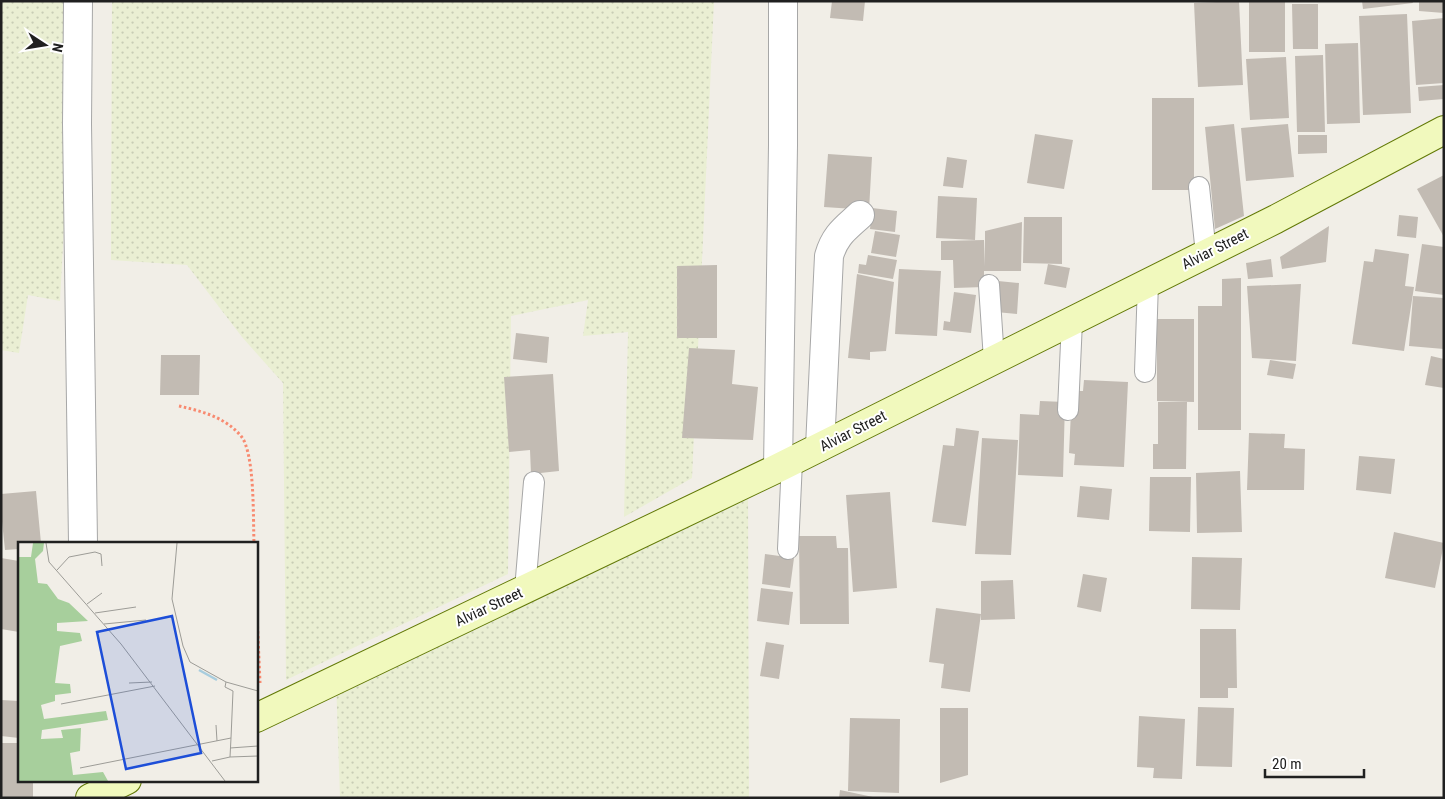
<svg xmlns="http://www.w3.org/2000/svg" width="1445" height="799" font-family="'Roboto Condensed',sans-serif">
<style>
.farmland{fill:url(#farmland-dots)}
.building{fill:#c2bbb3}
.lines{fill:none;stroke-linecap:round;stroke-linejoin:round}
.lane-casing{stroke:#a7a7a7;stroke-width:22}
.street-casing{stroke:#a7a7a7;stroke-width:30}
.secondary-casing{stroke:#627906;stroke-width:30}
.path{stroke:#f88a70;stroke-width:3;stroke-dasharray:2.5 2.5;stroke-linecap:butt}
.lane{stroke:#fff;stroke-width:20}
.street{stroke:#fff;stroke-width:28}
.secondary{stroke:#f1f9bd;stroke-width:28}
.labels{text-anchor:middle;dominant-baseline:central;stroke-width:4;stroke-linejoin:round;paint-order:stroke}
.street-label{font-size:15px;fill:#202020;stroke:#fff}
.inset-river{fill:none;stroke:#a8cdde;stroke-width:2.5}
.inset-road{fill:none;stroke:#9d9c97;stroke-width:1}
.view{fill:#1d4ed8;fill-opacity:0.15;stroke:#1d4ed8;stroke-width:2.5}
.inset-edge{fill:none;stroke:#202020;stroke-width:2.5}
</style>
<defs>
<pattern id="farmland-dots" width="8" height="8" patternUnits="userSpaceOnUse" patternTransform="scale(1.25)"><rect width="8" height="8" fill="#eaefd3"/><path d="M2 2h.1M6 6h.1" fill="none" stroke="#c8cdb5" stroke-width="1.8" stroke-linecap="round"/></pattern>
</defs>
<rect width="100%" height="100%" fill="#f1eee7"/>
<path class="farmland" d="M1,1H76L60,301L28,295L19,353L1,350Z
M112,1H714L692,478L624,517L628,332L583,336L588,300L511,316L508,574L286,680L283,383L242,337L187,265L111,260Z
M748,483L749,798H340L336,680Z"/>
<path class="building" d="M832,1H865L863,21L830,18Z
M1239,1L1243,85L1198,87L1194,3Z
M1249,1H1285V52H1249Z
M1362,1H1412L1413,3L1363,9Z
M1419,1H1444V13L1419,11Z
M1292,4H1318V49H1293Z
M1407,14L1411,113L1363,115L1359,16Z
M1444,18V83L1416,85L1412,21Z
M1358,43L1360,123L1327,124L1325,44Z
M1323,55L1325,132H1297L1295,56Z
M1286,57L1289,118L1250,120L1246,59Z
M1444,85V99L1419,101L1418,87Z
M1152,98H1194V190H1152Z
M1234,124L1244,216L1215,229L1205,127Z
M1288,124L1294,177L1246,181L1241,128Z
M1035,134L1073,140L1064,189L1027,183Z
M1298,135H1327V153L1298,154Z
M828,154L872,157L869,210L824,207Z
M947,157L967,160L963,188L943,186Z
M1444,175V237L1417,189Z
M938,196L977,198L975,240L936,238Z
M872,208L897,211L895,232L870,229Z
M1399,215L1418,217L1416,238L1397,236Z
M1024,217H1062V264L1023,263Z
M1022,222L1021,271H984V287L954,288L953,260H941V241L984,240L985,266V231Z
M1329,226L1326,262L1282,269L1280,257Z
M875,231L900,235L896,257L871,253Z
M1422,244L1444,247V295L1415,291Z
M1375,249L1409,254L1405,286L1414,287L1404,351L1352,344L1364,261L1373,262Z
M868,255L897,260L893,279L858,273L859,264L866,265Z
M1271,259L1273,277L1248,279L1246,263Z
M1048,264L1070,268L1066,288L1044,284Z
M717,265V338H677V266Z
M899,269L941,271L937,336L895,334Z
M857,274L894,282L886,351L870,352V360L848,358Z
M1241,278V430H1198V306H1222V279Z
M998,281L1019,283L1017,314L996,312Z
M1301,284L1296,361L1252,358L1247,286Z
M954,292L976,295L971,333L943,330L944,321L950,322Z
M1413,296L1444,298V349L1409,346Z
M1157,319H1194V402L1157,401Z
M516,333L549,337L547,363L513,359Z
M689,348L735,350L732,384L758,387L753,440L682,438Z
M161,355H200L199,395H160Z
M1431,356L1444,359V388L1425,385Z
M1270,360L1296,364L1293,379L1267,375Z
M553,374L559,471L531,474L530,450L509,452L504,377Z
M1084,380L1128,382L1124,467L1074,465L1075,454L1069,453L1072,391H1083Z
M1040,401L1065,402L1063,477L1018,475L1020,414L1039,415Z
M1158,402H1187L1186,469H1153V444H1158Z
M956,428L979,431L966,526L932,522L943,445L954,446Z
M1249,433L1285,434L1284,448L1305,449L1304,490H1247Z
M982,438L1018,440L1011,555L975,554Z
M1359,456L1395,459L1391,494L1356,490Z
M1240,471L1242,532L1197,533L1196,473Z
M1150,477H1191L1190,532L1149,531Z
M1080,486L1112,489L1109,520L1077,517Z
M36,491L41,543H19V549L5,550L1,512V494Z
M890,492L897,588L853,592L846,495Z
M1394,532L1444,543L1435,588L1385,578Z
M799,536H836L837,548H848L849,624H800Z
M765,554L794,558L790,588L762,584Z
M1192,557L1242,558L1240,610L1191,609Z
M1,558L19,561V632L1,629Z
M1083,574L1107,578L1101,612L1077,607Z
M1013,580L1015,619L981,620V581Z
M761,588L793,592L789,625L757,621Z
M936,608L981,614L970,692L941,688L944,664L929,662Z
M1200,629H1236L1237,688H1228V698H1200Z
M766,642L784,645L779,679L760,676Z
M1,700L19,701V738L1,736Z
M1198,707L1234,708L1232,767L1196,766Z
M940,708H968V775L940,783Z
M1139,716L1185,719L1182,779L1153,778L1154,768L1137,767Z
M850,718L900,719L899,793L848,791Z
M1,743H19V780H33V798H1Z
M840,790L873,797V798H839Z"/>
<g class="lines">
<defs>
<path id="lane" d="M1199,187L1206,254
M989,285L994,360
M1145,372L1148,283
M1068,410L1072,321
M788,549L792,461
M525,590L534,482"/>
<path id="street" d="M78,1L77,124L83,543
M820,447L829,256C835,235 845,229 860,215
M778,468L783,145V1"/>
<path id="secondary" d="M256,718L778,468L1276,219L1444,130
M90,798L127,780"/>
</defs>
<use href="#lane" class="lane-casing"/>
<use href="#street" class="street-casing"/>
<use href="#secondary" class="secondary-casing"/>
<path class="path" d="M179,406C201,411 225,417 241,436C255,453 253,519 254,543
M256,591L260,683"/>
<use href="#lane" class="lane"/>
<use href="#street" class="street"/>
<use href="#secondary" class="secondary"/>
</g>
<g class="labels">
<g class="street-label">
<text transform="translate(1215 249) rotate(-27)">Alviar Street</text>
<text transform="translate(853 431) rotate(-27)">Alviar Street</text>
<text transform="translate(489 607) rotate(-25)">Alviar Street</text>
</g>
</g>
<g transform="translate(18 542)">
<rect width="240" height="240" fill="#f1eee7"/>
<path d="M15,1H26L25,9L17,17L20,41L29,42L40,57L51,61L70,79L39,81V89L62,91L64,99L42,104L37,141L52,142L53,151L37,153V159L23,163L26,177L88,169L90,178L24,188L23,197L45,196L43,188L63,186L62,209L52,211L55,233L85,230L90,239H0V18L1,15H13Z" fill="#a7cf9c"/>
<path class="inset-river" d="M181,128L199,138"/>
<path class="inset-road" d="M28,1L31,20L103,102L207,239M39,28L51,15L77,10L83,12L84,24M69,62L84,51M77,71L118,65M86,82L128,78M208,140L240,149M111,141L134,140M43,162L137,144M198,183L199,199M212,206L240,204M212,215L240,214M194,219L212,215L213,196M62,226L213,196L215,149L207,145L208,140L172,120L165,104L154,57L159,1"/>
<path class="view" d="M154,74L183,211L108,227L79,90Z"/>
<rect width="240" height="240" class="inset-edge"/>
</g>
<rect width="1445" height="799" fill="none" stroke="#202020" stroke-width="5"/>
<g transform="translate(45 45) rotate(102)" stroke="#ffffff" stroke-width="4" paint-order="stroke">
<path d="M0-4L9 19L0 12L-9 19Z" fill="#202020"/>
<text y="-8" font-size="14" font-weight="bold" text-anchor="middle" fill="#202020">N</text>
</g>
<path d="M1265 769v8h99v-8" fill="none" stroke="#202020" stroke-width="2.5"/>
<text x="1272" y="769" font-size="15" fill="#202020" stroke="#ffffff" stroke-width="4" paint-order="stroke">20 m</text>
</svg>
